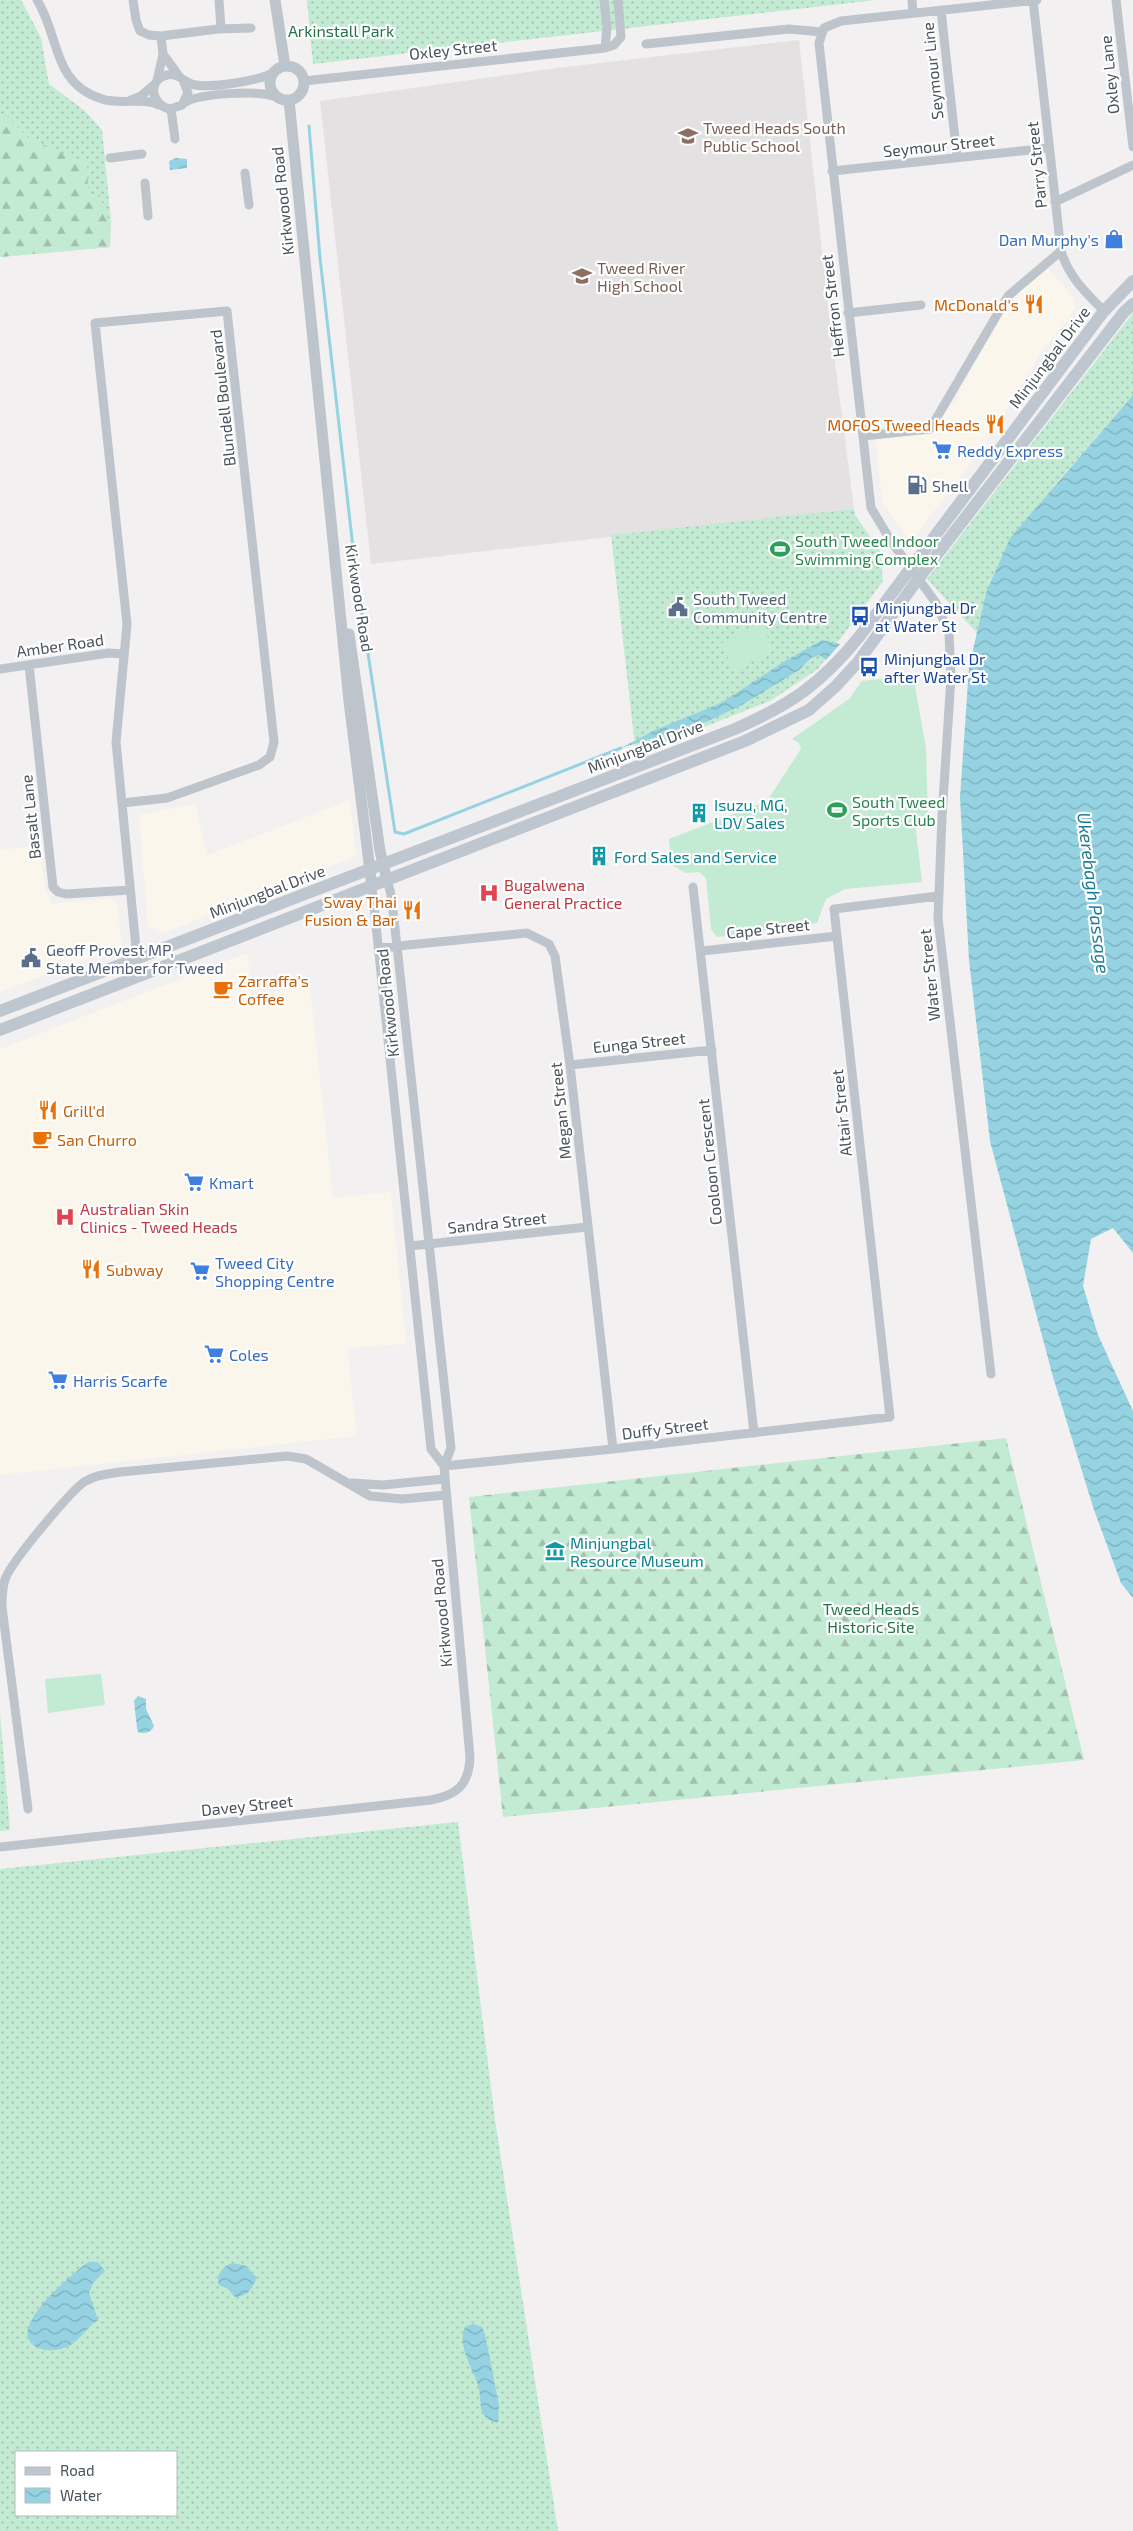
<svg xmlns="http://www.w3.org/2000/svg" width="1133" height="2531" font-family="'Exo 2',sans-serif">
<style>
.commercial{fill:#faf6eb}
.education{fill:#e3e1e1}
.grass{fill:url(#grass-dots);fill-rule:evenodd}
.forest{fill:url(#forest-firs)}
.garden{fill:#c3ead2}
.water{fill:url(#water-waves)}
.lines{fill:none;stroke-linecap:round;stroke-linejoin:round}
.stream{stroke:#95d3e2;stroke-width:3}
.minor{stroke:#bdc4cb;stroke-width:9}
.tertiary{stroke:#bdc4cb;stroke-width:11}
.secondary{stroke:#bec6cf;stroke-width:12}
.labels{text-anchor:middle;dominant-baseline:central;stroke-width:4.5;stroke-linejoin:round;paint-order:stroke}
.park-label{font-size:16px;fill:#22754a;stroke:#fff}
.street-label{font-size:16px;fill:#4a535b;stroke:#fff}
.education-label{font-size:16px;fill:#785e54;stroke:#fff;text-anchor:start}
.shop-label{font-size:16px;fill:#366cbe;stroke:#fff;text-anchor:start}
.food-label{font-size:16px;fill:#c56008;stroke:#fff;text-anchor:start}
.service-label{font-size:16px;fill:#4e5e75;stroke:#fff;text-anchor:start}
.leisure-label{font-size:16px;fill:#27864d;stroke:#fff;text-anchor:start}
.transit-label{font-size:16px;fill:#164399;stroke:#fff;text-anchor:start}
.culture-label{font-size:16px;fill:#0d838f;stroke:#fff;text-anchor:start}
.health-label{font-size:16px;fill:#be3a42;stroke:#fff;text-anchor:start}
.water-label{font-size:18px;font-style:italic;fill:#1c7c94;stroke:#fff}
</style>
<defs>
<pattern id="grass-dots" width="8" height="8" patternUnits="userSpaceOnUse" patternTransform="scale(1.25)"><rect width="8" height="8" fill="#c3ead2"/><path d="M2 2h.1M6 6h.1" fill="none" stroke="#a0c0ad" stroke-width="1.8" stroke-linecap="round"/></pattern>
<pattern id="forest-firs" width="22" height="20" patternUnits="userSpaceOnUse" patternTransform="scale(1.25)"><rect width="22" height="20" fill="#c3ead2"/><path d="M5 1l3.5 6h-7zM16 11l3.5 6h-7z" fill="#a0c0ad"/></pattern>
<pattern id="water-waves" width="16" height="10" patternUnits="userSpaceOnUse" patternTransform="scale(1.25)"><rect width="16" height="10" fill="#95d3e2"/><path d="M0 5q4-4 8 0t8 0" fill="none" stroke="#7caeba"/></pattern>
</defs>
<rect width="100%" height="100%" fill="#f2f0f0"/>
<path class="commercial" d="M1047,267L1074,298L1075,310L1041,353L991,435L914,538L907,537L882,502L876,439L934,430L951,404L958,403L957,395L1013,296Z
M350,800L356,856L162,934L148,926L139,815L195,804L207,855Z
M40,845L45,889L53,904L111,898L117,903L122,946L0,992V850Z
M247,953L254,1000L309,979L333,1198L391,1192L406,1344L347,1348L357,1436L0,1475V1049Z"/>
<path class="education" d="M799,40L830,324L854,509L371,564L320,101L557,68Z"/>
<path class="grass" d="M0,0H21L41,38L49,84L85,111L102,130L111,221L110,247L0,257Z
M307,0H876L313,64Z
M1133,313V395L1054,486L986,593L977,633L927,579Z
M854,509L855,515L880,551L883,581L818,669L770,701L636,754L611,535Z
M0,1713L10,1830L0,1831Z
M458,1822L495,2120L558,2531H0V1869ZM16,2452H176V2515H16Z"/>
<path class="forest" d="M5,114L28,138L68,155L75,162L87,160L88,194L100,195L109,222L110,247L0,257V119Z
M1006,1438L1084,1760L503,1817L469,1497Z"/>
<path class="garden" d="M759,622L774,649L735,671L720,644Z
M897,677L914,681L926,748L928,818L915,823L922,882L845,889L826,899L817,923L717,937L711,929L706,878L699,872L686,873L672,865L669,839L767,801L801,749L799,743L792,739L849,699L862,681Z
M101,1674L105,1705L48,1713L45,1679Z"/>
<path class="water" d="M176,158L187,159V168L170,170L169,161Z
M1133,395V1253L1113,1228L1091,1239L1083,1286L1098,1335L1133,1411V1598L1121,1583L1094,1510L1053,1377L990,1141L969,960L960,798L969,667L986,593L1010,538Z
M822,640L840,644L826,660L819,655L811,658L799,670L742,705L706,722L621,748L653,731L721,703L785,661Z
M138,1696L146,1699V1709L154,1726C151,1733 145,1734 138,1732L137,1728L134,1701Z
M88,2262H98L105,2271L93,2283L89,2293L98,2320C87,2327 80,2340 69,2346C60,2350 48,2352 39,2348C0,2333 72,2274 88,2262Z
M233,2263L246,2266L257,2278C251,2288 250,2296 235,2297L228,2289L219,2285C216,2275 222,2266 233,2263Z
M474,2324L482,2327L485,2334L499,2405L498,2423C493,2421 487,2420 484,2415C479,2407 481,2394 478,2385C473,2369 455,2342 466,2326Z"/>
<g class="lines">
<path class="stream" d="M309,126L320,258L356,574L395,832L404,834L621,748"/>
<path class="minor" d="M37,0C60,36 52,84 102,99C119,105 144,97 159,105
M133,0L136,20L140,31L149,35L161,36
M219,0L221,28
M604,0L607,27L605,48
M912,0L913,13
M1033,0L1061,251C1069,277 1085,292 1104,311
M1116,0L1133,147
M941,10L957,157
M646,44L789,29L822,32
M163,54L179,76
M183,80L188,93L182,105L170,109C152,106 146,80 167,75C178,72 184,83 195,85C210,88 261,81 274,72
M157,81L163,54L161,36L218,29L251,28
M304,81L605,48L614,45L621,37L618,0
M129,101L141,96L155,84
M184,103C199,93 260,90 276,97
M171,109L175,139
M110,158L142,154
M832,171L1048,148
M245,173L249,205
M145,183L148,216
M1055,202L1133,165
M848,313L921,305
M863,436L930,429L1008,296L1061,251
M29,665L53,887L58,892L66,894L130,890
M0,669L109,653L124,654
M122,803L167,798L259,765L270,757L274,742L227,311L95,323L127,624L116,742L137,958
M372,887L431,1449L444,1466
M693,887L754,1433
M378,948L527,933L549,944L555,956L570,1065L613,1449
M702,951L837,936
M570,1065L712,1050
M410,1246L587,1227
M991,1374L938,918L942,817L951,677L949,633L936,603L891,541L871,508L819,43L824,28L841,21L1037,0
M444,1466L613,1449L890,1417L834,909L938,896
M352,1483L383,1485L444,1479
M28,1809L2,1607C2,1597 2,1586 6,1577C14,1559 68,1494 84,1482C95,1475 108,1474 121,1472L287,1456L306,1459L370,1496L402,1499L446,1495
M0,1847L431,1800C457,1795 469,1785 470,1757L444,1466L451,1448L397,946L391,894L387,880"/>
<path class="tertiary" d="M275,0L285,66
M270 83a17 17 0 1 1 34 0a17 17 0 1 1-34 0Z
M289,100L349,701L372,887
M349,634L380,851L387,880"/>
<path class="secondary" d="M0,1011L735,729C790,705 821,684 859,637L1104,311L1133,281
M0,1030L745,741L809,710L836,686L858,662L918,579L1124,312L1133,304"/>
</g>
<defs>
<symbol id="school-bare" viewBox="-9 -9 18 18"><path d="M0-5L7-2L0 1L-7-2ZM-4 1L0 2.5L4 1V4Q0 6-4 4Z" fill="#8d6e63" stroke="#fff" stroke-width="2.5" paint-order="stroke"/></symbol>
<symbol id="shop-bare" viewBox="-9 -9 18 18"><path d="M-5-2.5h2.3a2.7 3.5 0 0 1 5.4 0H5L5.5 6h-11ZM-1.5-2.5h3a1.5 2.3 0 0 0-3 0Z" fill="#3f7fe0" stroke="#fff" stroke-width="2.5" paint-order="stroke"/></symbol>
<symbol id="restaurant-bare" viewBox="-9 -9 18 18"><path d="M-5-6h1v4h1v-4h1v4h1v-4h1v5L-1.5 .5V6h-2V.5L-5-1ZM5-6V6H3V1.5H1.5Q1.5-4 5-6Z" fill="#e8710a" stroke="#fff" stroke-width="2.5" paint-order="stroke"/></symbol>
<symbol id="supermarket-bare" viewBox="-9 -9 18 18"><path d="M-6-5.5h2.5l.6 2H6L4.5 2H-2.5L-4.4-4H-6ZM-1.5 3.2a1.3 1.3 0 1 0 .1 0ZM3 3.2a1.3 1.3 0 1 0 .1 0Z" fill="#3f7fe0" stroke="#fff" stroke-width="2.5" paint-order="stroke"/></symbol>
<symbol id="fuel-bare" viewBox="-9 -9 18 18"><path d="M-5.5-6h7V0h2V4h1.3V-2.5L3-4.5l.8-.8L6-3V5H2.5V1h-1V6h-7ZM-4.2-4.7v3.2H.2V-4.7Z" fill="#5c6f8a" stroke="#fff" stroke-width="2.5" paint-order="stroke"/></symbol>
<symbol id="stadium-bare" viewBox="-9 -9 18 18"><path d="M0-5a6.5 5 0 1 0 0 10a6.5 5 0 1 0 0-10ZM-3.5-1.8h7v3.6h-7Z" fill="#2e9e5b" stroke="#fff" stroke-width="2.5" paint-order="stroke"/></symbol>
<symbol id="civic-bare" viewBox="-9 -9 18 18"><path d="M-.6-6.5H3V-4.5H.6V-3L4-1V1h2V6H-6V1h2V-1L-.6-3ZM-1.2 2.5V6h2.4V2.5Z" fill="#5c6f8a" stroke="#fff" stroke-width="2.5" paint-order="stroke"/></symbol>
<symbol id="bus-bare" viewBox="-9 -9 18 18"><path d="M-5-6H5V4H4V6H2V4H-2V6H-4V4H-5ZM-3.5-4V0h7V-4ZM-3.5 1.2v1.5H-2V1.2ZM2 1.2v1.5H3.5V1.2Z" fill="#1a4fb4" stroke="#fff" stroke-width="2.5" paint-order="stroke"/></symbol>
<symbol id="building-bare" viewBox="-9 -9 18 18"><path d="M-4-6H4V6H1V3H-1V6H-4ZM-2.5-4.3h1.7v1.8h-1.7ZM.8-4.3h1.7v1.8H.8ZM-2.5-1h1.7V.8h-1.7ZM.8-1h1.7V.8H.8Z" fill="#0f9aa8" stroke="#fff" stroke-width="2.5" paint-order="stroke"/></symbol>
<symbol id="hospital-bare" viewBox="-9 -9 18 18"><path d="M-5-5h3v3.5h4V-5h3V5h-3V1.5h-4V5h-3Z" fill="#e0444e" stroke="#fff" stroke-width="2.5" paint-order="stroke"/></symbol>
<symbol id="cafe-bare" viewBox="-9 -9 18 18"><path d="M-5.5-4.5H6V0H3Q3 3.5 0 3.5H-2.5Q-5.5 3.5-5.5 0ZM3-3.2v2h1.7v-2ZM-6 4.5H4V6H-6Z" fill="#e8710a" stroke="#fff" stroke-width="2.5" paint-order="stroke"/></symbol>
<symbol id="museum-bare" viewBox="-9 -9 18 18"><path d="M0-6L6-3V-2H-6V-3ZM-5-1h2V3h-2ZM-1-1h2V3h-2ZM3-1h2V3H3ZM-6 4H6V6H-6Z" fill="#0f9aa8" stroke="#fff" stroke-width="2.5" paint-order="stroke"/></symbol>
</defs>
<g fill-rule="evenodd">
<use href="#school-bare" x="674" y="122" width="28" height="28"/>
<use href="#shop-bare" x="1100" y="225" width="28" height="28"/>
<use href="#school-bare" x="568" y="262" width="28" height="28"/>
<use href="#restaurant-bare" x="1020" y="290" width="28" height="28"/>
<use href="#restaurant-bare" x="981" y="410" width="28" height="28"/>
<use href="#supermarket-bare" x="928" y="436" width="28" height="28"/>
<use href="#fuel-bare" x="903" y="471" width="28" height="28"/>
<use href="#stadium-bare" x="766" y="535" width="28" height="28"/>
<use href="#civic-bare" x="664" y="593" width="28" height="28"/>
<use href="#bus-bare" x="846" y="602" width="28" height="28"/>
<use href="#bus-bare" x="855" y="653" width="28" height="28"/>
<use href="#stadium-bare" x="823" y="796" width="28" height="28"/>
<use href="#building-bare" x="685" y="799" width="28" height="28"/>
<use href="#building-bare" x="585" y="842" width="28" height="28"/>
<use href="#hospital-bare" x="475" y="879" width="28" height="28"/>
<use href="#restaurant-bare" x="398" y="896" width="28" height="28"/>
<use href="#civic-bare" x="17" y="944" width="28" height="28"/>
<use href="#cafe-bare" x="209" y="975" width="28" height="28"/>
<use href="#restaurant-bare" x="34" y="1096" width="28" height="28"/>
<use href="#cafe-bare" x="28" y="1125" width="28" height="28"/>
<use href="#supermarket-bare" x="180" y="1168" width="28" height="28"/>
<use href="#hospital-bare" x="51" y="1203" width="28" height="28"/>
<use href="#restaurant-bare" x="77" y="1255" width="28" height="28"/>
<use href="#supermarket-bare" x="186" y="1257" width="28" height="28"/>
<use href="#supermarket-bare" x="200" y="1340" width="28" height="28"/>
<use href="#supermarket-bare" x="44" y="1366" width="28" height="28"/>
<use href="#museum-bare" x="541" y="1537" width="28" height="28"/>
</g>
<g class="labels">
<g class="park-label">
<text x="341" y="30">Arkinstall Park</text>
<text x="871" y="1608">Tweed Heads<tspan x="871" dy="18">Historic Site</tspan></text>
</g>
<g class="street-label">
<text transform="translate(453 49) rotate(-6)">Oxley Street</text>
<text transform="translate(932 71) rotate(-96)">Seymour Line</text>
<text transform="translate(1109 75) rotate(-96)">Oxley Lane</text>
<text transform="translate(939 145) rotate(-6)">Seymour Street</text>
<text transform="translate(1036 165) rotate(-96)">Parry Street</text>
<text transform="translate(282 201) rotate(-96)">Kirkwood Road</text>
<text transform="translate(832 306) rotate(-97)">Heffron Street</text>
<text transform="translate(1049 357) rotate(-53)">Minjungbal Drive</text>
<text transform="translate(222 398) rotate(-96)">Blundell Boulevard</text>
<text transform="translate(360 598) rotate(81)">Kirkwood Road</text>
<text transform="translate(60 645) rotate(-8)">Amber Road</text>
<text transform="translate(645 746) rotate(-21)">Minjungbal Drive</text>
<text transform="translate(30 817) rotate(-96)">Basalt Lane</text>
<text transform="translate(267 891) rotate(-21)">Minjungbal Drive</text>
<text transform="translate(768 928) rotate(-6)">Cape Street</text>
<text transform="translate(929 975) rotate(-96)">Water Street</text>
<text transform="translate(387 1003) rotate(-96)">Kirkwood Road</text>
<text transform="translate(639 1042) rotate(-6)">Eunga Street</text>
<text transform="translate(560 1111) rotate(-96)">Megan Street</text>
<text transform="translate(841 1113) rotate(-96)">Altair Street</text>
<text transform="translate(709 1162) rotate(-96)">Cooloon Crescent</text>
<text transform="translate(497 1222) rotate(-6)">Sandra Street</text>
<text transform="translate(665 1428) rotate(-7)">Duffy Street</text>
<text transform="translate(441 1613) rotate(-95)">Kirkwood Road</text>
<text transform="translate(247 1805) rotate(-6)">Davey Street</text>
</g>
<g class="education-label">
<text x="703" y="127">Tweed Heads South<tspan x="703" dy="18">Public School</tspan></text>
<text x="597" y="267">Tweed River<tspan x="597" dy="18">High School</tspan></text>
</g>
<g class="shop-label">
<text x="1099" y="239" text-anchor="end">Dan Murphy's</text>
<text x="957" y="450">Reddy Express</text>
<text x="209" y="1182">Kmart</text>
<text x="215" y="1262">Tweed City<tspan x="215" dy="18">Shopping Centre</tspan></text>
<text x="229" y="1354">Coles</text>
<text x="73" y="1380">Harris Scarfe</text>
</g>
<g class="food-label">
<text x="1019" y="304" text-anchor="end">McDonald's</text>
<text x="980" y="424" text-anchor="end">MOFOS Tweed Heads</text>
<text x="397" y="901" text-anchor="end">Sway Thai<tspan x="397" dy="18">Fusion &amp; Bar</tspan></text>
<text x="238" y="980">Zarraffa's<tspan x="238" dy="18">Coffee</tspan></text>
<text x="63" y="1110">Grill'd</text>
<text x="57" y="1139">San Churro</text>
<text x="106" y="1269">Subway</text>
</g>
<g class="service-label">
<text x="932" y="485">Shell</text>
<text x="693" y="598">South Tweed<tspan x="693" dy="18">Community Centre</tspan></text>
<text x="46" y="949">Geoff Provest MP,<tspan x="46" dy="18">State Member for Tweed</tspan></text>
</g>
<g class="leisure-label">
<text x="795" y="540">South Tweed Indoor<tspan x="795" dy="18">Swimming Complex</tspan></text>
<text x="852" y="801">South Tweed<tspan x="852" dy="18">Sports Club</tspan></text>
</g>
<g class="transit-label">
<text x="875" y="607">Minjungbal Dr<tspan x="875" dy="18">at Water St</tspan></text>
<text x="884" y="658">Minjungbal Dr<tspan x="884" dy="18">after Water St</tspan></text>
</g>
<g class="culture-label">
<text x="714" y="804">Isuzu, MG,<tspan x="714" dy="18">LDV Sales</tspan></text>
<text x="614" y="856">Ford Sales and Service</text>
<text x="570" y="1542">Minjungbal<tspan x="570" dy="18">Resource Museum</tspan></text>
</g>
<g class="health-label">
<text x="504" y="884">Bugalwena<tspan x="504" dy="18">General Practice</tspan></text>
<text x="80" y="1208">Australian Skin<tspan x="80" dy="18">Clinics - Tweed Heads</tspan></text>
</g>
<g class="water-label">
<text transform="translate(1094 893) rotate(83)">Ukerebagh Passage</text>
</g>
</g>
<rect x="15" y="2451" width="162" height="65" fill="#ffffff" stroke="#b7babd"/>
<rect x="25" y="2467" width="25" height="8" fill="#bec6cf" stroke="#b7babd"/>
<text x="60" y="2476" font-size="15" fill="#4a535b">Road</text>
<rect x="25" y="2488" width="25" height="15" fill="url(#water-waves)" stroke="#b7babd"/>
<text x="60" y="2501" font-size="15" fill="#4a535b">Water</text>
</svg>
